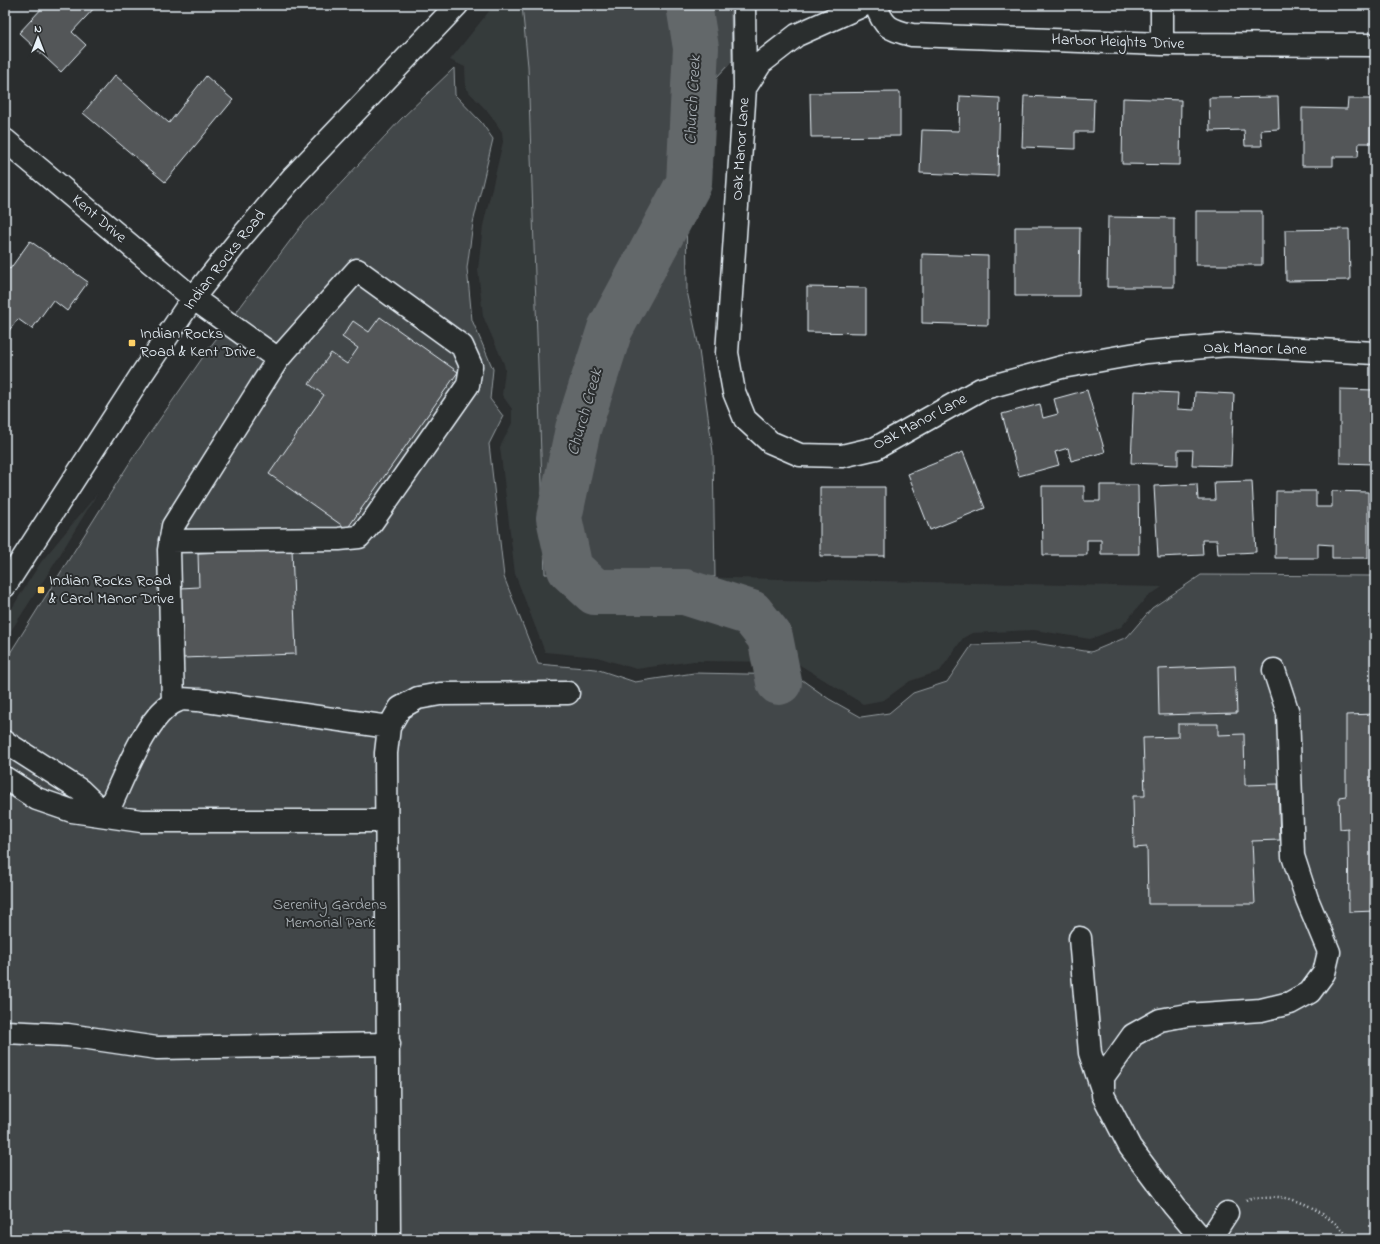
<svg xmlns="http://www.w3.org/2000/svg" width="1380" height="1244" font-family="'Indie Flower',sans-serif">
<style>
.built{fill:#363a3b}
.green{fill:#424648;stroke:#959ca0}
.lines{fill:none;stroke-linecap:round;stroke-linejoin:round}
.river{stroke:#63686b;stroke-width:46}
.building{fill:#535759;stroke:#e8f1f8}
.minor-casing{stroke:#e8f1f8;stroke-width:25}
.path{stroke:#e8f1f8;stroke-width:2.5;stroke-dasharray:1 3;stroke-linecap:butt}
.minor{stroke:#2a2d2e;stroke-width:22}
.poi-dot{fill:#ffd166;stroke:#2a2d2e;stroke-width:1.5}
.labels{text-anchor:middle;dominant-baseline:central;stroke-width:4;stroke-linejoin:round;paint-order:stroke}
.street-label{font-size:16px;fill:#e8f1f8;stroke:#2a2d2e}
.poi-label{font-size:16px;fill:#e8f1f8;stroke:#2a2d2e;text-anchor:start}
.park-label{font-size:16px;fill:#aeb5ba;stroke:#2a2d2e}
.water-label{font-size:17px;font-style:italic;fill:#acb3b9;stroke:#2a2d2e}
</style>
<rect width="100%" height="100%" fill="#2a2d2e"/>
<filter id="ink" filterUnits="userSpaceOnUse"><feTurbulence type="fractalNoise" baseFrequency=".025" numOctaves="2"/><feDisplacementMap in="SourceGraphic" scale="8" xChannelSelector="R" yChannelSelector="G"/><feConvolveMatrix kernelMatrix="1 2 1 2 8 2 1 2 1" color-interpolation-filters="sRGB"/></filter>
<g filter="url(#ink)">
<path class="built" d="M494,5H522L528,66L545,574L1162,587L1146,598L1121,627L1090,639L1034,630L972,633L963,638L940,671L910,681L884,700L863,704L795,662L694,661L636,669L597,657L545,652L515,574L500,447L512,423V409L502,395L505,370L504,364L483,316L478,269L483,226L503,142L502,132L490,114L466,89L465,67L450,60Z
M97,494L53,566L5,640V620L23,590L41,562Z"/>
<path class="green" d="M522,5H731L732,61L698,97L686,192L687,291L698,343L713,452L715,577L545,574L528,66Z
M454,68L455,95L481,122L493,139L473,223L467,268L472,320L493,369L490,399L503,416L489,444L504,577L538,664L596,669L635,682L694,673L795,675L829,699L861,717L889,713L913,693L947,682L972,645L1035,643L1091,652L1127,637L1152,608L1201,575L1375,576V1239H5V661L132,459L210,347L302,225L401,119Z"/>
<g class="lines">
<path class="river" d="M689,5L696,48L689,183L610,329L578,429L559,518L570,569L595,592H685L751,613L770,637L779,682"/>
</g>
<path class="building" d="M43,5H97L72,32L86,45L61,72L19,33L44,6Z
M115,75L169,123L206,76L233,100L165,182L83,113Z
M900,92V136L811,137L810,93Z
M960,96L1000,98L998,176L920,173L922,130L959,131Z
M1024,96L1094,99L1093,132H1075V149L1022,147Z
M1278,97L1279,129L1261,130L1262,146H1245L1244,130L1210,131L1209,98Z
M1123,98L1181,100L1180,165L1122,164Z
M1348,99H1371V143H1359L1358,157H1333V166H1302V108L1347,109Z
M1196,211H1262V265H1196Z
M1108,217L1174,218V287H1107Z
M1015,227H1080L1079,296H1015Z
M1349,229L1350,280L1286,281L1285,230Z
M30,241L88,282L67,311L53,300L32,329L18,319L7,333L5,331V266L10,269Z
M922,254L988,256V325L922,323Z
M807,287L866,288V333L807,332Z
M380,317L458,372L347,529L269,474L324,395L309,384L331,353L347,364L358,348L342,337L353,321L369,332Z
M1340,389L1375,390V464L1340,463Z
M1087,390L1105,452L1071,461L1068,448L1055,452L1059,465L1019,476L1002,414L1040,404L1043,418L1058,414L1054,399Z
M1134,391L1178,393L1177,409L1194,410L1195,392L1234,394L1231,466L1192,465L1193,450H1178V465L1131,463Z
M963,452L985,508L930,530L908,474Z
M1252,481L1256,552L1218,554L1217,540H1202L1203,555L1158,557L1154,486L1197,484L1198,500H1215L1214,482Z
M1100,485H1138L1139,554H1101V540H1087V555H1043L1042,486H1084V501H1100Z
M820,487H885V556H820Z
M1276,491H1316V507H1332V491L1368,492V558H1332V545L1318,544V558H1275Z
M292,549L296,654L183,658L180,588L199,587L198,553Z
M1235,666L1237,713L1159,715L1158,669Z
M1375,714V911L1349,912L1348,828L1340,829L1339,797L1346,796V715Z
M1178,724H1218V735L1244,734L1245,785L1278,784L1280,840L1252,841L1255,904H1148L1147,847L1134,848L1133,796H1145L1143,738L1178,737Z"/>
<g class="lines">
<defs>
<path id="minor" d="M744,5L745,88L727,353L734,392L745,419L770,442L800,455L842,456L876,448L981,389L1062,367L1147,352L1228,345L1375,353
M876,5C883,27 890,30 912,35L1162,44L1375,45
M1162,44V5
M745,88L761,63L797,35L864,5
M5,140L193,298L278,359
M170,541L339,539L359,537L372,522L468,385L471,366L462,346L357,270L278,359L173,526L169,550L173,703
M5,586L140,377L193,298L244,234L294,176L457,5
M5,742L80,790L106,815
M5,778L37,799L72,811L141,821H386
M106,815C121,785 146,713 177,701C182,698 192,700 199,700L389,727
M1080,938L1090,1053L1103,1092
M5,1032L68,1035L157,1048L389,1044
M389,1239L386,753L389,727L400,708L418,698L440,694L568,693
M1202,1239L1174,1206L1130,1147L1103,1095V1077L1133,1035L1160,1020L1187,1015L1261,1010L1290,1003L1310,992L1324,973L1329,952L1307,899L1293,856L1288,713L1274,670
M1210,1239L1227,1213"/>
</defs>
<use href="#minor" class="minor-casing"/>
<path class="path" d="M1246,1200C1251,1197 1258,1198 1264,1197C1300,1194 1328,1215 1352,1239"/>
<use href="#minor" class="minor"/>
</g>
</g>
<g class="poi-dot">
<rect x="128" y="339" width="8" height="8" rx="2"/>
<rect x="37" y="586" width="8" height="8" rx="2"/>
</g>
<g class="labels">
<g class="street-label">
<text transform="translate(1118 42) rotate(2)">Harbor Heights Drive</text>
<text transform="translate(741 149) rotate(-86)">Oak Manor Lane</text>
<text transform="translate(99 219) rotate(40)">Kent Drive</text>
<text transform="translate(225 260) rotate(-52)">Indian Rocks Road</text>
<text transform="translate(1255 349) rotate(1)">Oak Manor Lane</text>
<text transform="translate(920 422) rotate(-28)">Oak Manor Lane</text>
</g>
<g class="poi-label">
<text x="140" y="334">Indian Rocks<tspan x="140" dy="18">Road &amp; Kent Drive</tspan></text>
<text x="49" y="581">Indian Rocks Road<tspan x="49" dy="18">&amp; Carol Manor Drive</tspan></text>
</g>
<g class="park-label">
<text x="330" y="905">Serenity Gardens<tspan x="330" dy="18">Memorial Park</tspan></text>
</g>
<g class="water-label">
<text transform="translate(693 100) rotate(-87)">Church Creek</text>
<text transform="translate(585 412) rotate(-74)">Church Creek</text>
</g>
</g>
<rect width="1380" height="1244" fill="none" stroke="#2a2d2e" stroke-width="20"/>
<rect x="10" y="10" width="1360" height="1224" fill="none" stroke="#e8f1f8" stroke-width="1.5" filter="url(#ink)"/>
<g transform="translate(38 38)" stroke="#2a2d2e" stroke-width="3" paint-order="stroke">
<path d="M0-3L7 15L0 10L-7 15Z" fill="#e8f1f8"/>
<text y="-6" font-size="11" font-weight="bold" text-anchor="middle" fill="#e8f1f8">N</text>
</g>
</svg>
